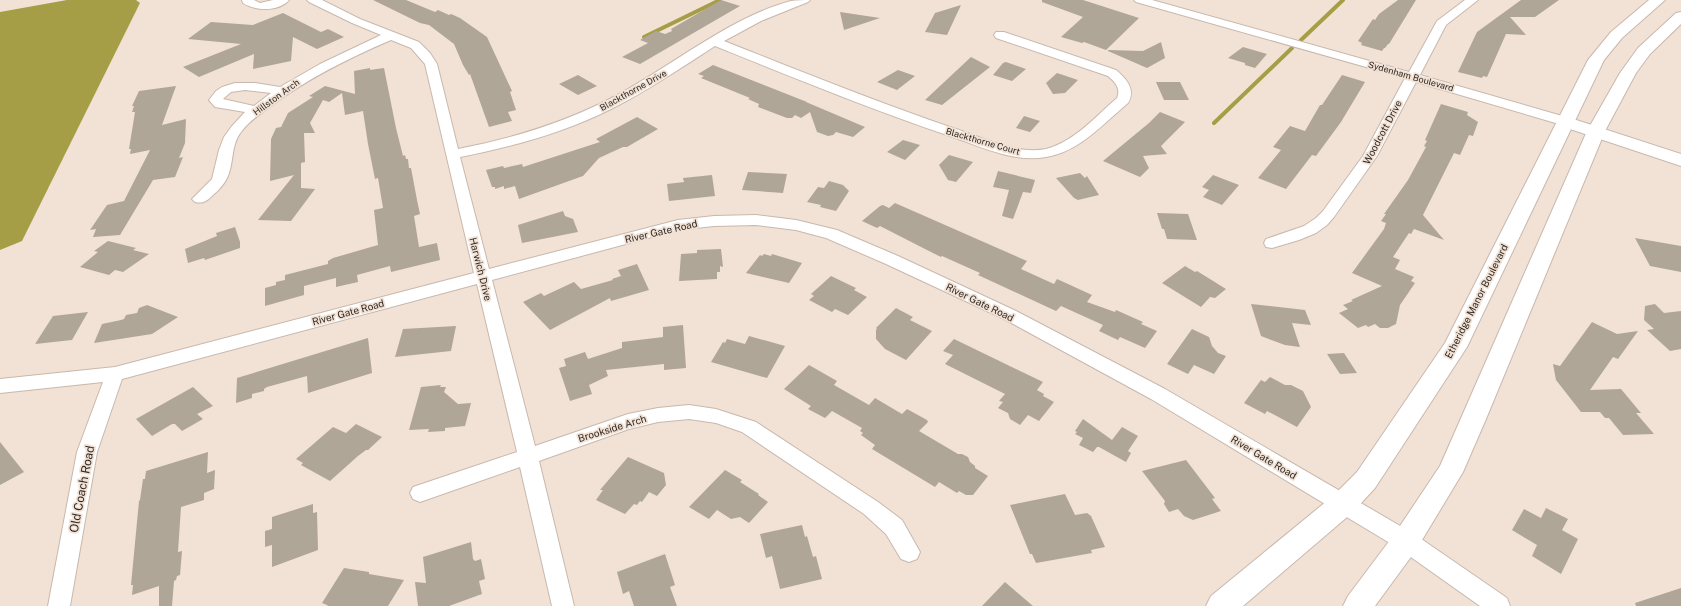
<svg xmlns="http://www.w3.org/2000/svg" width="1681" height="606" font-family="'Public Sans',sans-serif">
<style>
.water{fill:#a69e47}
.lines{fill:none;stroke-linecap:round;stroke-linejoin:round}
.stream{stroke:#a69e47;stroke-width:4}
.building{fill:#afa697}
.minor-casing{stroke:#c8b8ad;stroke-width:2}
.tertiary-casing{stroke:#c8b8ad;stroke-width:2}
.secondary-casing{stroke:#c8b8ad;stroke-width:2}
.minor{fill:#fff;fill-rule:evenodd}
.tertiary{fill:#fff;fill-rule:evenodd}
.secondary{fill:#fff;fill-rule:evenodd}
.labels{text-anchor:middle;dominant-baseline:central;stroke-width:3.5;stroke-linejoin:round;paint-order:stroke}
.far-street-label{font-size:9px;fill:#2e2823;stroke:#f2e2d5}
.street-label{font-size:10px;fill:#2e2823;stroke:#f2e2d5}
.near-street-label{font-size:12px;fill:#2e2823;stroke:#f2e2d5}
</style>
<rect width="100%" height="100%" fill="#f2e2d5"/>
<path class="water" d="M67,0H136L140,3L22,241L0,250V12Z"/>
<g class="lines">
<path class="stream" d="M644,37L720,0
M1301,40L1343,0
M1214,123L1292,48"/>
</g>
<path class="building" d="M373,0H406L435,12L438,10L449,15L451,14L460,18L487,37L512,91L510,92L516,110L508,112L512,121L489,127L470,74L469,75L463,65L454,44L429,25L420,23Z
M721,0L740,6L640,64L622,57L648,43L640,40L656,31L665,34L672,31L671,29Z
M1042,0H1083L1139,18L1106,50L1084,42L1082,43L1061,37L1083,17L1042,2Z
M1398,0H1416L1389,44H1388L1385,48H1384L1382,51L1361,45L1362,43L1358,41L1373,19L1375,20L1379,14Z
M1521,0H1559L1535,17H1510L1526,35L1506,34L1487,77L1483,76L1482,78L1458,72L1477,32Z
M961,5L947,35L925,32L935,13Z
M840,12L880,18L844,30Z
M283,13L321,32L328,29L344,37L317,49L293,37L291,61L253,69L254,54L199,77L183,67L241,44L188,39L211,22L253,25Z
M1161,42L1165,58L1147,68L1108,51V50L1143,51Z
M1243,47L1267,54L1255,68L1245,65V63L1228,58Z
M971,57L990,67L942,105L925,100Z
M1006,62L1026,69L1012,81L993,75L1003,63Z
M713,65L807,102H806L865,127L853,137L836,132L833,135L828,136L817,132L810,112L801,118L795,115L792,118H787L758,107L759,104L748,99L750,98L701,78L704,76L698,74Z
M370,68V70L384,68L396,128L403,156L405,155L406,159H408L409,168H411L417,200L420,214L414,216L419,247L437,243L440,260L391,272L390,266L357,275L358,282L336,287V278L304,286V295L265,306V288L276,285V282L285,280V275L328,264V261L333,258L378,245L374,210L383,208L378,178L375,179L368,144L363,111L345,115L342,93L329,102L323,100L310,123L315,133H304L305,162L301,163V188L315,189L291,221L258,220L294,175L270,181L271,139L276,128L281,127L288,113L313,97L309,96L325,86L355,94L354,71Z
M898,70L915,76L897,90L877,82Z
M1057,73L1078,80L1065,93L1053,94L1046,83Z
M578,75L597,86L578,95L559,84Z
M1342,75L1365,82L1341,122L1316,156L1312,155L1286,189L1258,178L1281,150L1273,147L1290,126L1305,131L1320,105H1322Z
M1156,82H1180L1189,100H1164Z
M176,86L162,125L186,119L185,143L179,158L183,157L175,177L153,180L120,235L93,237L96,229L90,230L107,205L124,201L150,150L130,154L131,149H129L135,112H132L134,106H132L139,91Z
M1441,104L1468,112L1467,115L1478,122L1473,136L1469,135L1460,155L1454,153L1423,215L1444,240L1414,229L1411,234L1409,233L1393,257L1400,260L1395,269L1414,277L1411,281L1415,283L1400,305L1396,324L1388,328H1380L1375,324L1368,327L1366,325L1358,328L1339,313L1348,309L1343,305L1353,301L1351,300L1382,286L1352,273L1384,229L1386,223L1381,221L1386,214H1384L1408,180L1426,147L1424,146L1427,141L1425,140Z
M1160,112L1185,122L1161,146L1167,154L1143,156L1149,168L1140,177L1103,161L1149,123Z
M1024,116L1040,121L1030,132L1016,128Z
M637,117L658,129L627,147H623L599,158L583,176L519,199L515,186L504,189V186L495,189V187H492L486,170L503,166L504,168L522,164L523,167L600,142L596,139Z
M903,140L920,145L905,160L887,152Z
M949,155L973,162L956,182L948,180L939,165Z
M998,171L1035,180L1031,193L1023,192L1013,219L1002,216L1009,190L993,187Z
M748,172L787,174L783,193L742,190Z
M1080,173L1085,178L1087,176L1099,195L1078,200L1074,198L1056,178Z
M712,175L715,196L669,201L667,184L684,182L683,178Z
M1213,175L1239,185L1222,205L1203,197L1209,190L1202,187Z
M829,181L843,185L849,191L836,211L820,207L821,205L807,202L818,187L824,188Z
M895,203L1027,261L1021,269L1054,284L1057,279L1092,295L1087,302L1115,312L1116,310L1143,322L1141,324L1157,331L1145,348L1120,337L1118,340L1099,331L1103,325L1061,306L1056,311L978,275L980,273L942,256L941,257L925,249L880,226L877,228L862,221L880,206L883,205L889,208Z
M563,211L565,216L573,219L578,232L522,243L518,225Z
M1157,213L1188,214L1197,240L1167,239L1164,229H1162Z
M235,227L240,242V248L205,260L204,258L188,263L185,249L217,236L216,233Z
M1635,238L1681,246V272L1650,266Z
M108,241L136,248L133,250L149,254L123,272L115,270L109,275L80,267L98,252L94,251Z
M721,249L723,267L720,266V272H717V279L679,281L681,254L697,253V250Z
M764,254L771,256L772,254L802,263L789,283L746,273L760,255L762,256Z
M637,264L649,290L611,301L610,298L550,330L523,302L541,293L544,296L574,282L581,289L613,280L612,279L621,276L618,270Z
M1185,266L1195,272L1197,271L1226,289L1215,298L1210,297L1201,307L1162,283Z
M831,276L856,288L854,290L867,297L848,315L835,309L832,312L809,300L814,296L811,294Z
M1251,304L1305,310L1311,325L1292,323L1300,347L1285,345L1261,336Z
M1655,304L1664,313L1681,311V349L1670,351L1647,330L1654,329L1644,320L1645,306Z
M147,305L178,317L152,334L94,343L102,324L121,320L124,319L126,315L137,313L139,308Z
M896,308L913,317L910,320L932,331L906,360L885,349L876,339V330L877,329L876,328Z
M88,312L72,340L35,344L53,316Z
M1592,322L1617,334L1638,331L1618,359L1613,357L1590,390L1621,389L1641,413H1636L1654,434L1623,435L1609,418H1605L1600,412H1581L1556,380L1553,364L1560,366Z
M683,325L686,368L664,370V364L606,370L608,376L589,385L592,394L570,401L559,368L566,366L564,359L585,352L588,359L622,348V342L663,337V327Z
M456,326L451,351L395,357L403,329Z
M1192,329L1209,337L1212,346L1218,353L1226,356L1214,374L1194,365L1188,374L1167,364Z
M749,336L785,346L767,378L711,362L723,342L725,343L727,339L745,344Z
M368,338L372,373L308,393L307,376L267,387L264,389V391L252,394V398L236,403L237,378Z
M954,339L1043,382L1037,390L1044,394L1043,396L1054,402L1039,421L1028,415L1020,425L1010,419L1008,413L998,408L1003,402L999,401L1005,394L945,364L953,355L943,351Z
M1344,353L1357,373L1340,374L1327,354Z
M809,365L837,381L834,385L869,405L875,398L902,414L907,409L927,420L928,422L919,431L958,454H962L968,457L970,462L975,466V468L988,476L973,495H966L959,491L957,493L939,482L935,487L872,449L875,445L861,435L863,433L860,431L862,428L832,411L825,418L808,409L811,406L784,389Z
M1270,377L1285,385H1291L1303,391L1311,407L1297,427L1267,411L1265,414L1244,403L1261,380L1265,382Z
M441,385L440,387H446L444,392L458,404L471,403L465,426L445,428V431L428,432L429,429L409,430L421,387Z
M193,387L213,406L197,414L203,419L182,431L175,424H172L152,436L136,419Z
M1083,419L1112,440L1122,427L1138,436L1128,451L1131,453L1126,462L1099,447H1097L1093,452L1079,445L1083,438L1075,434L1077,432L1075,431Z
M356,424L382,437L368,450H366L358,456L330,481L301,465L303,463L296,459L333,427L346,433Z
M0,442L24,472L0,485Z
M208,452L207,473L215,470L214,489L204,493V500L181,507L178,552L182,551L180,575L177,576L176,580L174,581L172,606H159V586L132,595L133,585H131L139,501L140,500L143,479H145L146,471Z
M628,457L664,473L666,485L657,496L649,492L642,502L640,501L637,505L634,504L625,514L596,500L603,490H600Z
M1186,460L1215,498L1212,499L1221,511L1193,520L1184,516L1178,509L1169,512L1164,504L1165,501L1142,471Z
M725,470L742,480L740,482L759,494L758,495L768,502L749,523L740,517L731,519L717,510L709,519L689,507Z
M1065,494L1075,515L1087,513L1091,516L1105,547L1091,550L1092,553L1036,563L1032,554H1030L1010,505Z
M313,504V513L317,512L318,550L272,567V545L265,547V531L272,529V517Z
M1546,508L1568,519L1562,530L1578,539L1561,574L1532,556L1537,545L1512,530L1524,509L1541,518Z
M802,525L805,537L807,536L813,557L816,556L822,579L780,589L772,556L766,558L760,534Z
M471,542L473,559L475,561L481,559L485,579L479,581L482,594L449,606H418L415,582L426,583L423,557Z
M665,554L675,585L670,587L677,606H634L629,591L623,594L617,572Z
M344,568L369,572V574L404,580L388,606H328L327,605L322,603Z
M1005,582L1033,606H982Z
M1681,588V606H1636L1635,603Z"/>
<g class="lines">
<defs>
<path id="minor" d="M242,0H254L260,3L273,0H289C279,12 255,11 243,3Z
M307,0H322L360,19L419,42L430,53L437,64L458,149C515,138 570,121 621,93C674,64 733,16 791,1C797,0 804,0 810,0L808,2L761,21L724,41C800,71 876,102 953,128C981,137 1016,155 1046,149C1074,142 1096,116 1117,98C1121,88 1115,82 1108,76L996,38L994,35L996,32H1004L1116,70C1127,79 1136,90 1128,103C1103,124 1079,152 1046,157C1012,163 977,145 947,135C868,108 792,77 715,46C681,68 647,91 611,109C563,133 512,147 460,157L489,269L678,220L714,216L756,215L796,220L837,230L898,256L1016,311L1165,389L1414,534L1507,598L1510,606H1480L1398,548L1151,399L1004,319L886,264L826,238L796,230L756,225L714,226L678,230L492,280L535,446L628,414L658,408L689,405L716,409L756,422L878,502L902,520L920,552L917,559L909,562L901,559L886,534L864,514L742,432L716,423L689,419L658,422L629,429L539,461L574,606H552L520,467L420,502L413,499L410,493L413,487L517,452L477,284L122,379L97,452L70,606H48L77,452L103,382L0,393V379L115,367L474,273L425,64L411,48L391,40C349,58 308,78 271,106C260,114 249,121 241,132C231,145 234,161 228,176C225,183 219,190 213,195C207,201 203,204 195,202L192,199L212,179L219,150L224,137L232,126L245,112L215,107L209,100L216,91L222,87L235,83H255L280,87L320,64L381,35L352,23L309,2ZM245,90L271,93L254,106L223,99L231,92Z
M1134,0H1152L1409,72L1437,21L1465,0H1478L1446,25L1420,75L1569,118L1571,121L1569,124H1559L1416,82L1377,156L1334,217L1327,225L1316,233L1299,240L1272,248L1266,247L1264,243L1266,239L1304,226L1316,218L1323,211L1363,156L1405,78L1136,2Z"/>
<path id="tertiary" d="M1564,116L1681,154V166L1558,125L1555,121L1558,117Z"/>
<path id="secondary" d="M1649,0H1665L1622,38L1604,60L1467,347L1375,488L1353,512L1243,606H1206L1211,596L1333,496L1357,472L1445,343L1588,60L1611,32Z
M1681,12V24L1650,54L1636,73L1605,131L1486,419L1463,472L1416,550L1375,606H1343L1348,596L1396,532L1440,466L1587,131L1620,73L1638,48L1676,13Z"/>
</defs>
<use href="#minor" class="minor-casing"/>
<use href="#tertiary" class="tertiary-casing"/>
<use href="#secondary" class="secondary-casing"/>
<use href="#minor" class="minor"/>
<use href="#tertiary" class="tertiary"/>
<use href="#secondary" class="secondary"/>
</g>
<g class="labels">
<g class="far-street-label">
<text transform="translate(1411 76) rotate(16)">Sydenham Boulevard</text>
<text transform="translate(633 90) rotate(-29)">Blackthorne Drive</text>
<text transform="translate(276 97) rotate(-36)">Hillston Arch</text>
<text transform="translate(983 141) rotate(16)">Blackthorne Court</text>
</g>
<g class="street-label">
<text transform="translate(1382 132) rotate(-62)">Woodcott Drive</text>
<text transform="translate(661 231) rotate(-13)">River Gate Road</text>
<text transform="translate(481 269) rotate(76)">Harwich Drive</text>
<text transform="translate(1476 301) rotate(-63)">Etheridge Manor Boulevard</text>
<text transform="translate(980 302) rotate(26)">River Gate Road</text>
<text transform="translate(348 312) rotate(-15)">River Gate Road</text>
<text transform="translate(612 428) rotate(-17)">Brookside Arch</text>
<text transform="translate(1264 457) rotate(31)">River Gate Road</text>
</g>
<g class="near-street-label">
<text transform="translate(82 489) rotate(-79)">Old Coach Road</text>
</g>
</g>
</svg>
